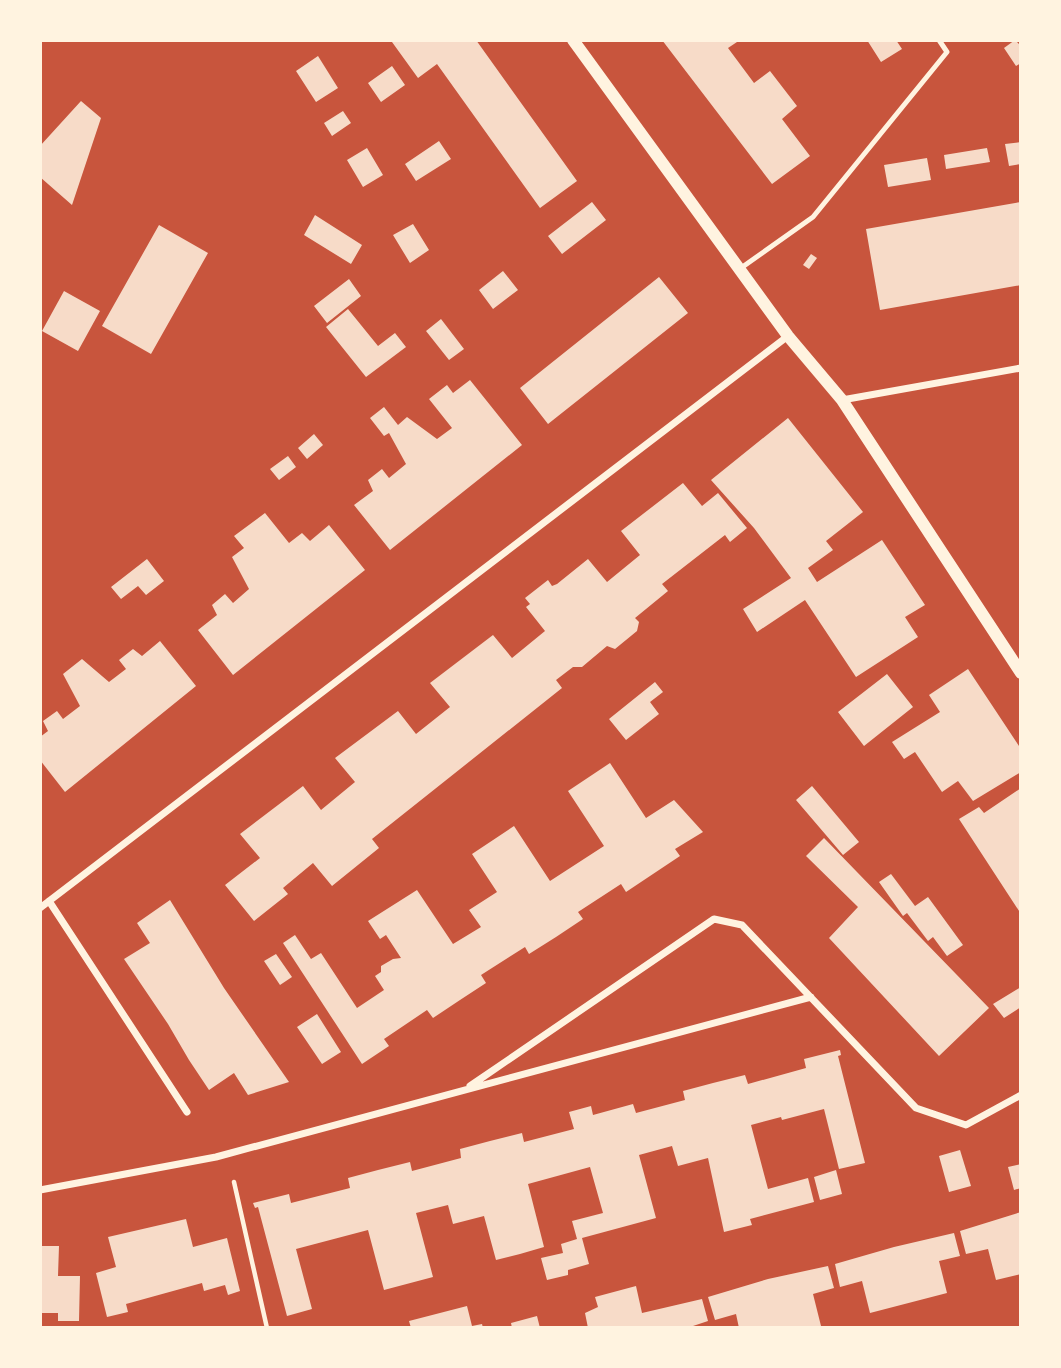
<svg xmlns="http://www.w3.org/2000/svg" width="1061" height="1368" font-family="'Archivo Narrow',sans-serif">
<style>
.building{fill:#f7dbc8}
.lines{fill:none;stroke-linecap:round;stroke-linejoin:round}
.path{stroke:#fff3e0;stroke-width:4.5}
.service{stroke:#fff3e0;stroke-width:5}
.minor{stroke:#fff3e0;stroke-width:7}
.tertiary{stroke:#fff3e0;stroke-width:12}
</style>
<rect width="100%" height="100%" fill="#c8553d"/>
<path class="building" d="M394,40H476L577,181L540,208L437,64L418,78L392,42Z
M662,40H740L728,48L754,83L770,71L797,106L782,119L810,156L772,184Z
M867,40H896L902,49L881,62Z
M1015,40L1021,46V63L1016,66L1004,48Z
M318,56L338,88L316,102L296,71Z
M392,66L405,85L381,102L368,83Z
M81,101L101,118L72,205L40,177V146Z
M343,111L351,123L332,136L324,123Z
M439,141L451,159L416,181L405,164Z
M1021,142V164L1009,166L1005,144Z
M367,148L383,175L363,187L347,160Z
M987,148L990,162L946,169L944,155Z
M927,158L931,180L888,187L884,165Z
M592,202L606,220L562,254L548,236Z
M1021,202V285L880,310L866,229Z
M315,215L362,245L351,264L304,235Z
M413,224L429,250L410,263L393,235Z
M159,225L208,253L151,354L102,326Z
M811,254L817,258L809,269L803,265Z
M503,271L518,290L493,309L479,290Z
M659,277L688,313L548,424L520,388Z
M349,279L361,296L327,323L314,306Z
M64,291L100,311L78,351L42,331Z
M348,309L378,346L395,333L406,347L366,377L326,327Z
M441,319L464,349L449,360L426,331Z
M470,380L522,445L390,550L354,505L373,491L368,480L382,469L389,478L406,464L389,433L384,436L370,418L384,407L398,425L407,417L437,439L452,428L429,399L447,385L453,393Z
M788,418L863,512L826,541L833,550L808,568L817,582L882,540L925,605L905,617L918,637L856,677L805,600L757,632L743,609L791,578L754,528L711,480Z
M314,434L323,445L307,459L298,448Z
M288,456L296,467L279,480L270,469Z
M683,483L702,506L718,493L747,528L730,542L725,535L662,584L668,591L635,618L639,622L637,631L615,649L607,646L582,667H573L556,680L562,688L372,839L379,848L332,886L313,863L283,888L288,894L254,921L225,885L260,858L240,834L303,786L321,810L355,782L335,758L398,711L416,734L450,707L430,683L493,635L512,658L545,631L526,607L530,604L525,598L548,580L552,586L557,584L588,559L607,582L640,555L621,531Z
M265,513L289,543L302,533L310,541L329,525L365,570L233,675L198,630L217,615L212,605L225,594L233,603L249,589L232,557L244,548L234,536Z
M147,559L164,581L146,595L138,586L121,599L111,587Z
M160,641L196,686L65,792L40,760V737L48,731L43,721L57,711L63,719L80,706L63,674L82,659L109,682L126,669L119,660L133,649L142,656Z
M968,669L1021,749V772L973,801L958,781L942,792L915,752L904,759L892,742L940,712L929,695Z
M887,674L913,707L864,746L838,712Z
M655,682L663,692L650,702L659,714L626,740L609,719Z
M610,763L646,818L674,800L703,832L675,849L680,856L626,892L621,884L578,912L583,919L556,937L529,954L525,947L481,975L486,983L460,1000L433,1018L427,1010L384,1039L389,1046L362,1064L283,943L295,935L311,959L321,953L357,1008L384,990L375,976L381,972V966L393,959L401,958L386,935L380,939L368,921L417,890L453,944L481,927L469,910L497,892L472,854L514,826L550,881L604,846L568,791Z
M812,786L859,842L843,855L796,800Z
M1021,788V914L959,819L979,807L984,813Z
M824,838L989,1008L939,1056L829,938L858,907L806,856Z
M891,874L915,906L928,897L963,945L947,956L933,937L928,941L907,913L903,916L879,882Z
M170,900L224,988L289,1082L248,1095L234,1073L209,1090L189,1060L168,1024L124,959L150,943L137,923Z
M276,954L292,977L280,985L264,961Z
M1021,987V1007L1004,1018L993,1004Z
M317,1014L341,1052L322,1064L297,1027Z
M840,1050L841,1055L838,1056L865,1163L839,1169L824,1109L782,1120L781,1117L751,1125L768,1189L808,1178L814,1202L750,1219L752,1225L724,1232L708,1158L678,1166L672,1146L639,1155L656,1218L582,1238L589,1264L568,1270V1275L547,1280L541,1258L563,1253L561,1244L577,1239L572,1221L603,1213L590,1167L528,1184L544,1247L520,1254L496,1260L484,1216L453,1224L448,1205L416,1213L433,1277L384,1290L368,1230L296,1249L312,1309L287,1316L258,1207L255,1208L253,1203L289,1194L291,1203L350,1188L348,1178L378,1170L410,1162L412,1171L461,1158L460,1149L490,1141L522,1133L524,1142L574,1129L569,1112L591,1106L593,1115L633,1104L636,1113L685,1100L683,1091L713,1083L745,1075L748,1084L806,1068L804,1059Z
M960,1150L971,1186L949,1192L939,1156Z
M1021,1164V1188L1014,1190L1008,1167Z
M836,1170L842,1194L820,1200L814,1177Z
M1021,1212V1274L996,1280L988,1249L966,1254L960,1231Z
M186,1219L193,1247L227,1238L240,1291L228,1295L225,1285L204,1291L202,1283L126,1304L128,1312L107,1317L96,1273L116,1267L108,1237Z
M954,1233L960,1256L939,1261L947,1293L870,1313L862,1281L840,1287L835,1264L894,1247Z
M40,1246H59L58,1276H80L79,1321H58V1313H40Z
M828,1266L834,1288L813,1294L821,1326L739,1328L736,1314L715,1320L708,1297L768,1279Z
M636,1286L642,1313L702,1299L708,1321L687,1328H588L585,1313L598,1307L595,1297Z
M467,1306L472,1326L482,1324L483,1328H411L409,1321Z
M537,1316L540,1328H512L511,1323Z"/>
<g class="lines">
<path class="path" d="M234,1182L267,1328"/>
<path class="service" d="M741,268L813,217L947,52L939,40"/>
<path class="minor" d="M842,400L1021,368
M49,901L187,1112
M40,908L788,336
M470,1086L714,919L742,925L916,1108L966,1125L1021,1095
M40,1190L216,1157L811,997"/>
<path class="tertiary" d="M573,40L788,336L842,400L1021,673"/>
</g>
<rect width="1061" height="1368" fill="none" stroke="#fff3e0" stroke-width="84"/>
</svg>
